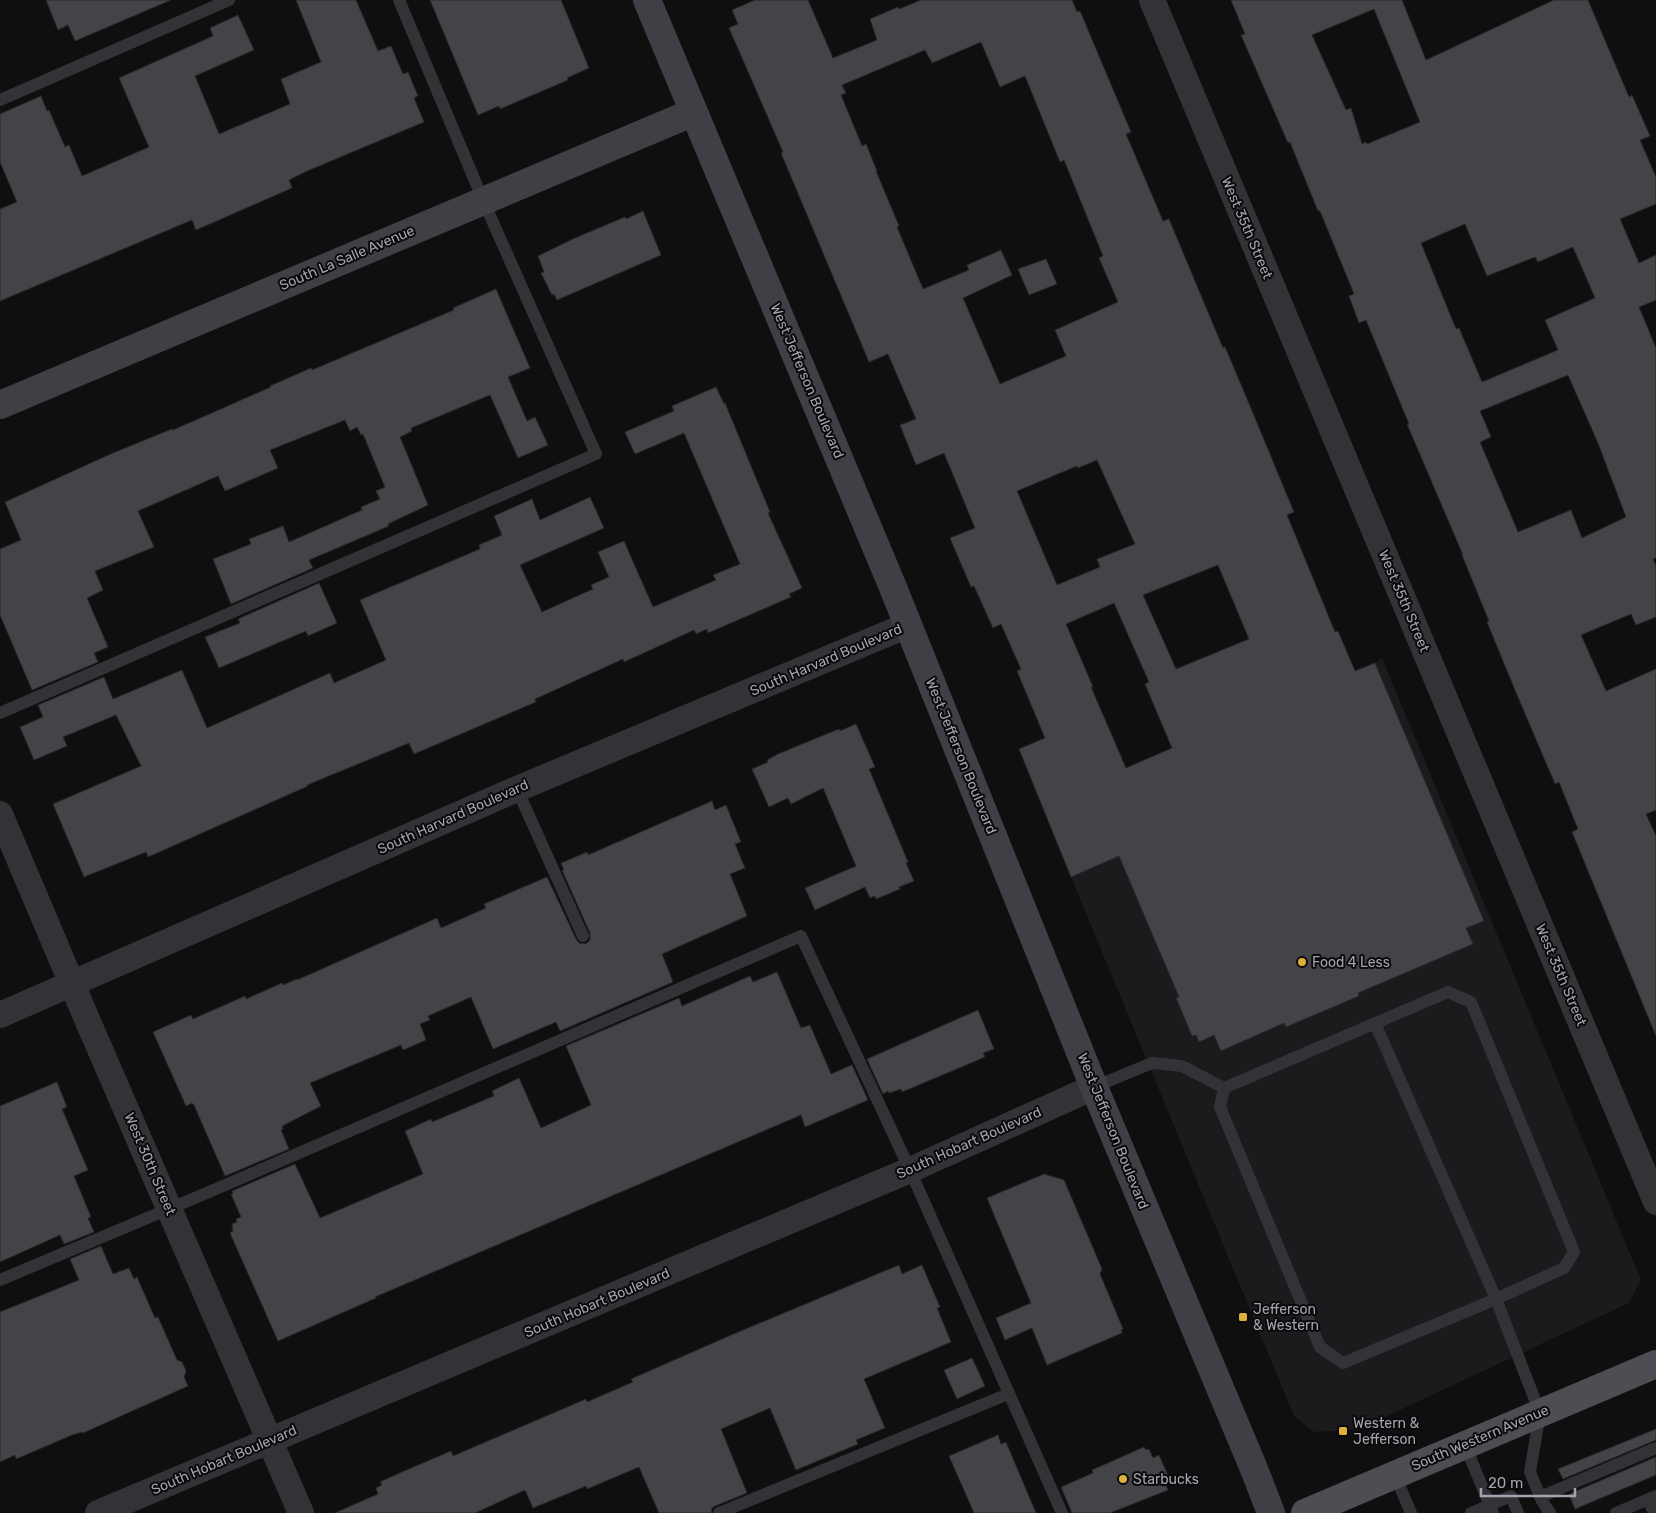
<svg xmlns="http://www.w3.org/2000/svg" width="1656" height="1513" font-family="Rubik,sans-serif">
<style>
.built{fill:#1b1b1d}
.building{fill:#434448;stroke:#2a292c;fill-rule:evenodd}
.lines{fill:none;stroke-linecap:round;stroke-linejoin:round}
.lane{stroke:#333337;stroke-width:12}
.street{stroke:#333337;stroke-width:26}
.secondary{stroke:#3f4045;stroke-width:28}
.primary{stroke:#4d4e54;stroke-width:28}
.poi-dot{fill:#dcae3c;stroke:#0a0a0b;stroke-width:2}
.labels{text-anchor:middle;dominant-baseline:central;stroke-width:4;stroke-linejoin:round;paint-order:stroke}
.street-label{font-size:14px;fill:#a2a5b0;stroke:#0a0a0b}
.poi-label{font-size:14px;fill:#a2a5b0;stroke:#0a0a0b;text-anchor:start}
</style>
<rect width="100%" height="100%" fill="#0f0f10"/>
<path class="built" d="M1382,658L1641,1280L1629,1303L1357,1430L1314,1432L1294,1416L1040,802L1125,766L1126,768L1375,663Z"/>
<path class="building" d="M46,0H171L75,41L68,25L58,30Z
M296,0H356L378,51L391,46L403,74L408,72L418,96L414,98L424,122L307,171L289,180L292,188L196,230L192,220L0,301V209L17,202L0,162V114L41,96L47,111L49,110L65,147L69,145L82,176L149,147L119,78L213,36L210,28L238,15L254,50L195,76L219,134L290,104L281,79L321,62Z
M430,0H561L589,68L567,78L568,80L500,109L499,106L478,115Z
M755,0H808L833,58L877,40L870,19L898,7L899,9L921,0H1072L1077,12L1080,11L1131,132L1126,134L1163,221L1169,219L1223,348L1225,347L1245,394L1294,512L1287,515L1335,632L1338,631L1355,671L1375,663L1484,921L1466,928L1473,944L1358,993L1359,996L1286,1027L1284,1023L1221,1051L1214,1035L1199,1042L1196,1035L1192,1036L1176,998L1179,997L1119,856L1071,877L1019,749L1045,738L1017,671L1021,669L1001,624L993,628L974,586L971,587L950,538L975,528L944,453L916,465L900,425L916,419L888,354L869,362L781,153L783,152L729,28L738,24L732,10ZM981,42L1000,87L1025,76L1060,162L1064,160L1103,256L1099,258L1118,302L1055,330L1066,356L1000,384L963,298L1012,275L1001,250L967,265L969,270L923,289L897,227L899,226L876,171H877L866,144L862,146L841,95L846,93L842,85L925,50L932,63ZM1097,460L1135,544L1097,559L1100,567L1057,585L1017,491L1077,466L1078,468ZM1218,565L1249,639L1176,669L1143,595ZM1114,603L1149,682L1145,684L1172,748L1126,768L1091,687H1093L1066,624Z
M1231,0H1402L1426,60L1554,0H1588L1629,97L1632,95L1650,136L1640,140L1656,177V204L1620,219L1639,263L1656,255V300L1639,307L1656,348V558L1653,559L1656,566V617L1636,625L1631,614L1581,635L1606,691L1656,669V810L1646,814L1656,836V1036L1572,832L1578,829L1559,782L1555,784L1515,690L1487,622L1489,621L1462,555H1463L1407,424H1409L1366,320L1359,323L1349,296L1354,294L1320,211H1318L1290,142L1288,143L1241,35L1245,34ZM1374,9L1420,122L1367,144L1366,142L1362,144L1351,108L1346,110L1312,35ZM1465,224L1487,276L1535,257L1538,262L1573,247L1595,298L1545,320L1558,350L1482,382L1459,328L1456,329L1421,243ZM1568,375L1598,443L1626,517L1582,538L1571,510L1518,532L1480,442L1491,437L1480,411Z
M643,211L661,255L557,300L554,294L552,295L541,273L544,272L538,256L575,238L625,217L626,219Z
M1046,259L1057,284L1029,295L1018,269Z
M496,289L530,368L508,377L527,421L535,417L548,445L518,458L490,395L411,428L412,431L400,437L428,505L388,524L389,526L309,560L313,568L231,604L213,559L251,544L249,539L283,526L289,542L362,510L361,507L380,499L376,491L385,487L363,434L361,435L357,427L350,431L345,420L270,450L278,468L225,491L218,476L138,511L154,547L95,571L103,590L87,598L108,647L94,653L98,662L32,690L0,615V549L21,540L5,502L113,453L172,429L173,430L271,387L270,386L311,368L312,370L454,310L453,308Z
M716,387L724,404L725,403L770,512L768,513L802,588L789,594L791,597L708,633L707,629L696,634L694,630L624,662L623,659L535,699L536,702L414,754L409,743L307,785L308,786L148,857L146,852L84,877L53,804L141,766L116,715L63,737L67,746L34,760L20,727L43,717L38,705L104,677L113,699L182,670L207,728L330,673L334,683L386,660L360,600L480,549L479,545L502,535L494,516L532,499L540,520L590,497L604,528L520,565L542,612L593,589L591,585L609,577L598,552L624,541L653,607L716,580L713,575L740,564L684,433L635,454L625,432L674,411L672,406Z
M319,583L337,623L308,636L306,631L219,668L205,637L240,623L238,619Z
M856,724L875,767L869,769L908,862L906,863L914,881L899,887L900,889L876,899L875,896L870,898L865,887L815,910L805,888L856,866L823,788L791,804L788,798L769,807L752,769L768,762L767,760L778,754L839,729L840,731Z
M712,801L715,810L726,805L741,842L735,844L745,868L730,874L747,916L662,954L673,982L560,1031L556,1022L493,1049L471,997L428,1016L430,1020L420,1024L426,1040L403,1050L401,1045L310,1083L321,1106L282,1126L283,1129L281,1130L289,1149L225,1176L194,1105L192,1103L186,1106L153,1032L191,1015L193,1019L245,996L246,999L282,983L283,985L297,979V980L437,918L441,928L486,908L484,904L547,877L576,939L579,943L586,944L590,940V933L562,870H564L561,863L587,852L588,855Z
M777,972L801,1028L810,1025L831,1074L852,1065L868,1100L805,1127L801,1115L375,1297L376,1298L278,1341L230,1233L233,1231L232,1224L237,1222L236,1219L241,1217L231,1194H233L232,1191L295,1164L320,1218L423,1174L405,1131L431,1119L432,1122L494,1096L492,1091L519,1078L541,1128L591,1105L566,1046L679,998L682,1006L750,976L753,982Z
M978,1010L994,1049L983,1053L985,1057L902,1092L901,1089L889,1093L888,1091L883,1094L867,1059Z
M57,1082L67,1107L62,1109L88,1170L74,1176L91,1217L88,1218L94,1232L64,1244L60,1235L0,1262V1106Z
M1044,1174L1064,1180L1102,1269L1100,1274L1123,1329L1121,1330L1122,1333L1047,1365L1032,1328L1005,1340L996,1318L1031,1303L987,1198Z
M101,1246L113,1274L129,1268L134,1279L137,1277L155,1318L158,1317L177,1360L182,1362L186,1371L184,1377L188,1386L83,1433L82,1432L72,1435L16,1459L15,1455L0,1462V1312L79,1280L70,1259Z
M899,1265L902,1274L922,1265L940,1307L937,1308L951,1342L864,1379L885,1428L856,1440L858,1444L796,1470L770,1408L721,1429L747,1493L715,1506L712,1508L711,1513H659L639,1467L587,1489L586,1486L533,1508L525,1490L475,1513H335L378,1494L376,1488L382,1485L380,1482L402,1472L451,1451L453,1456L586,1399L587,1402L633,1382L631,1379L736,1333Z
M972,1358L985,1386L957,1399L944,1370Z
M1656,1429V1440L1563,1479L1558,1469Z
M998,1435L1001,1444L1006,1442L1036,1513H974L949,1456Z
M1144,1447L1146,1450L1149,1449L1153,1458L1159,1455L1169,1478L1164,1480L1168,1490L1110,1513H1072L1061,1487L1093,1473L1092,1470Z
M1656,1457V1475L1575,1509L1569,1494Z"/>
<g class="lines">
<path class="lane" d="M0,100L229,0
M0,713L596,454L483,200L399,0
M517,789L583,936
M1375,1023L1496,1299L1343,1363L1320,1347L1220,1107L1224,1088L1448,992L1471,1002L1574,1252L1564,1268L1496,1299L1540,1413L1530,1472L1542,1501L1550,1513
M1094,1087L1152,1063L1182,1066L1224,1088
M0,1280L209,1192L801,936L910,1170L1062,1513
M1465,1445L1493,1513
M1395,1475L1411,1513
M1540,1497L1656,1448
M1648,1499L1654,1513
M719,1513L1008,1394
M1471,1513L1511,1496L1518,1513
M1616,1513L1656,1496"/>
<path class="street" d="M1152,0L1656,1202
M0,814L86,1017L301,1513
M0,1015L517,789L908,625
M98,1513L910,1170L1094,1087"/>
<path class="secondary" d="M647,0L892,585L1094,1087L1254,1469L1271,1513
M0,405L694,112"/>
<path class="primary" d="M1305,1513L1656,1364"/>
</g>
<g class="poi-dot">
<circle cx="1302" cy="962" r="5"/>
<rect x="1238" y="1312" width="10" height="10" rx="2.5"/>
<rect x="1338" y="1426" width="10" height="10" rx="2.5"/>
<circle cx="1123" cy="1479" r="5"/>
</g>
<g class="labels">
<g class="street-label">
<text transform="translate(1247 228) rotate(67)">West 35th Street</text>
<text transform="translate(347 258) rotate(-23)">South La Salle Avenue</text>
<text transform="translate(807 381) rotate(67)">West Jefferson Boulevard</text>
<text transform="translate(1404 601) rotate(67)">West 35th Street</text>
<text transform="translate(826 660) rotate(-23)">South Harvard Boulevard</text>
<text transform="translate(961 756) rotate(68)">West Jefferson Boulevard</text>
<text transform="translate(453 817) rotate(-24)">South Harvard Boulevard</text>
<text transform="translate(1561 975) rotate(67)">West 35th Street</text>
<text transform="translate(1113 1131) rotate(68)">West Jefferson Boulevard</text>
<text transform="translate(969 1143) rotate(-24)">South Hobart Boulevard</text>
<text transform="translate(150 1164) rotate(67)">West 30th Street</text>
<text transform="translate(597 1303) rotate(-23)">South Hobart Boulevard</text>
<text transform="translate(1480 1438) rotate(-23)">South Western Avenue</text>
<text transform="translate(224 1460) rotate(-23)">South Hobart Boulevard</text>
</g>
<g class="poi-label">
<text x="1312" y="962">Food 4 Less</text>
<text x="1253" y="1309">Jefferson<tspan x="1253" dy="16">&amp; Western</tspan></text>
<text x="1353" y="1423">Western &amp;<tspan x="1353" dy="16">Jefferson</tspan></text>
<text x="1133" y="1479">Starbucks</text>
</g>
</g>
<path d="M1481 1488v8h94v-8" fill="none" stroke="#a2a5b0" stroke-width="2.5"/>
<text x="1488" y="1488" font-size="15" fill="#a2a5b0" stroke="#0a0a0b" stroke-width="4" paint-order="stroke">20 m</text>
</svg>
